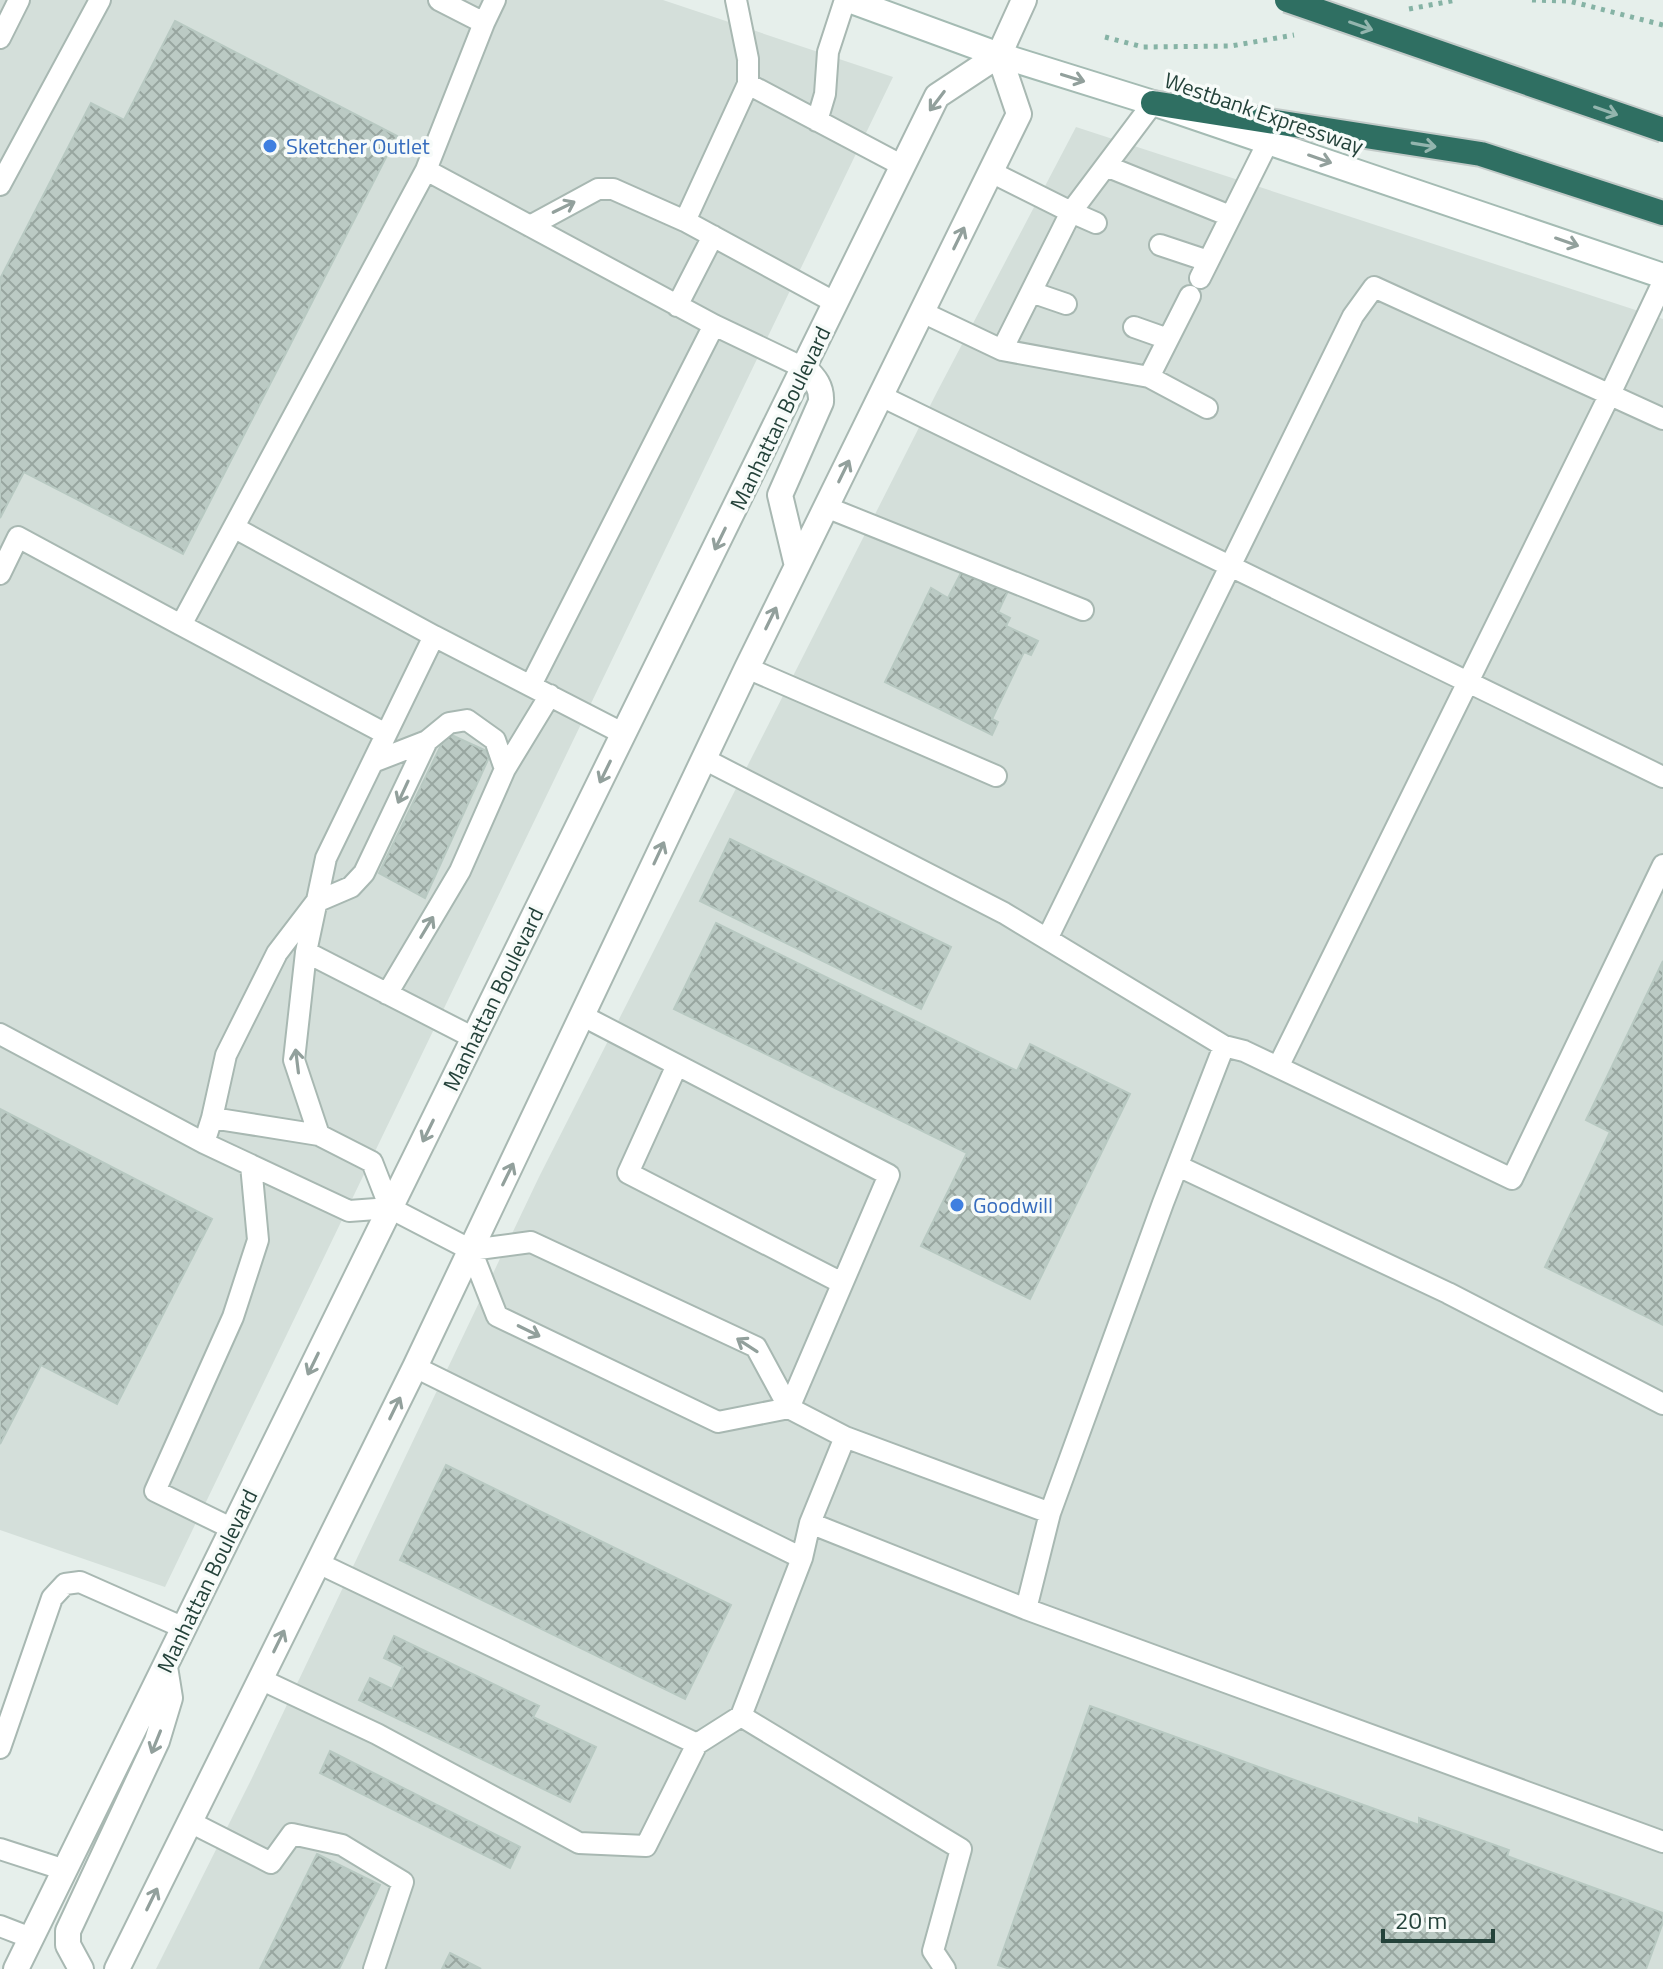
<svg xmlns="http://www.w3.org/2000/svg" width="1663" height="1969" font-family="'Titillium Web',sans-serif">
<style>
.built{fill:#d4dfda}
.building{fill:url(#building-cross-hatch);stroke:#b8c9c2;stroke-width:2}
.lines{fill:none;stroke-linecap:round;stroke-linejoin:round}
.service-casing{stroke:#a8b8b2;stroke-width:24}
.tertiary-casing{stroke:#a8b8b2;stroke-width:28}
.secondary-casing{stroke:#a4bbb3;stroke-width:28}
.motorway-casing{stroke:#c2cac8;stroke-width:28}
.path{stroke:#86b3a5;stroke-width:5;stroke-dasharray:4 6;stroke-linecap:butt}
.service{stroke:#fff;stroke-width:20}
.tertiary{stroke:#fff;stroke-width:24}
.secondary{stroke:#fff;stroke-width:24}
.motorway{stroke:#2f6f62;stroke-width:24}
.motorway-bridge-casing{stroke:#c2cac8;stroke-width:28;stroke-linecap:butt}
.motorway-bridge{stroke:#2f6f62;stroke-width:24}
.oneway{stroke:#93b5ae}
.oneway2{stroke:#92a09c}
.shop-dot{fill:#3f7fe0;stroke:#f7fbf9;stroke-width:3}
.labels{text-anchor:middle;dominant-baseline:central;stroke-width:7;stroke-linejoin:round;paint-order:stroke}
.street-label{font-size:22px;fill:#24423a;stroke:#f7fbf9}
.shop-label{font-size:22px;fill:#366cbe;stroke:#f7fbf9;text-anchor:start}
</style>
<defs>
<pattern id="building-cross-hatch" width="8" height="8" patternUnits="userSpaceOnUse" patternTransform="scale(2)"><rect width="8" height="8" fill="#bbcac4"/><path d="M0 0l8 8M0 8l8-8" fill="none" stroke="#98a6a0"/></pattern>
</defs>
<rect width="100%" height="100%" fill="#e6efeb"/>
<path class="built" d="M0,0H663L893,77L165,1587L0,1530Z
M1076,127L1663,319V1969H156L252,1778L539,1177L937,392Z"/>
<path class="building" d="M175,21L397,136L183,554L24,472L0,518V279L91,103L124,120Z
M963,569L1008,591L998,612L1010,618L1006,626L1038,641L1031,655L1024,652L992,719L998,722L992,735L885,682L931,588L948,598Z
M447,733L491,753L425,898L379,873Z
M730,839L951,947L921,1009L700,901Z
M716,923L1017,1071L1030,1044L1130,1094L1030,1299L921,1246L967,1153L674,1009Z
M1663,961V1325L1545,1267L1610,1132L1586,1120Z
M0,1109L212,1219L117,1404L41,1365L0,1444Z
M446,1465L731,1605L685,1699L400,1560Z
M394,1636L539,1706L533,1717L596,1747L570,1802L359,1700L370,1678L392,1689L403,1667L384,1658Z
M1090,1706L1419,1825V1818L1509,1850L1507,1856L1663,1913V1922L1646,1969H1010L998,1965Z
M330,1751L520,1847L510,1868L320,1773Z
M317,1854L380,1885L339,1969H260Z
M450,1953L481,1969H442Z"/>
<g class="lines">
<defs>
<path id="service" d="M736,0L748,59V84L685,221L836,303
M484,23L495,0
M0,38L19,0
M748,84L903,166
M817,121L825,94L828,52L845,0
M1106,166L1230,216
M426,170L714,325L804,368
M0,185L100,0
M1096,223L1071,212L1153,103
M530,226L598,189H613L685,221
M1160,245L1208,261
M1200,278L1268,142
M1031,292L1066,304
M677,306L713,236
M922,312L1002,350L1071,212L991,172
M1134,327L1168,339
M1002,350L1149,377L1207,408
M1149,377L1190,296
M881,396L1663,777
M826,507L1083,610
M235,528L434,636
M0,574L18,537L181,625L426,170L484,23L439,0
M181,625L386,734
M747,668L996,776
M531,685L714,325
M373,762L427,741
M505,769L550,695
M1047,939L1353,316L1374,287L1663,419
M306,952L474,1038
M583,1016L889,1175L789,1408
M0,1034L204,1143L349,1211L390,1208L471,1250L531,1242L756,1347L789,1408L845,1437L1050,1513L1163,1203L1224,1046L1004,913L704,759
M1224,1046L1244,1051L1512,1179L1663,865
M677,1065L628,1173L842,1283
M1278,1067L1610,394L1663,282
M212,1118L319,1135L372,1162L390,1208
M319,1135L294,1060L306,952L326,858L434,636L624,734
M204,1143L212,1118L226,1055L277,953L316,902L351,887L364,873L427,741L449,723L467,720L495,740L505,769L460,871L387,994
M1178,1166L1448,1293L1663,1404
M471,1250L497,1316L718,1422L789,1408
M415,1367L802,1558
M810,1523L1026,1609L1663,1842
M233,1529L155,1491L233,1317L258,1240L251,1165
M318,1563L697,1744L741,1716L802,1558L810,1523L845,1437
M1026,1609L1050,1513
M260,1679L377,1734L579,1843L646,1846L697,1744
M741,1716L961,1849L933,1951L945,1969
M0,1748L52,1598L65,1584L80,1582L184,1628
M190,1822L271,1863L292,1834L342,1845L403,1882L374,1969
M0,1849L65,1870
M0,1926L31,1938"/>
<path id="tertiary" d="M797,566L780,495L821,402C822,387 815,378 804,368
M16,1969L937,96L999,55L1024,0
M81,1969L68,1945V1931L157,1741L170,1698L165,1667
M117,1969L415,1367L747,668L1019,114L999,55"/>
<path id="secondary" d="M849,0L999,55L1153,103L1663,276"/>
<path id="motorway" d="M1153,103L1481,154L1663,213"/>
</defs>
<use href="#service" class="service-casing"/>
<use href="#tertiary" class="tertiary-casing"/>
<use href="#secondary" class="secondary-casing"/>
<use href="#motorway" class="motorway-casing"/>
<path class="path" d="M1532,0L1569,1L1663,25
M1409,9L1457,0
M1105,37L1143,47L1231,46L1294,35"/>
<use href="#service" class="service"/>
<use href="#tertiary" class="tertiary"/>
<use href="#secondary" class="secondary"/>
<use href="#motorway" class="motorway"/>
<defs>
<path id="motorway-bridge" d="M1287,0L1663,130"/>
</defs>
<use href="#motorway-bridge" class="motorway-bridge-casing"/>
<use href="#motorway-bridge" class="motorway-bridge"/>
</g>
<defs><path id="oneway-shaft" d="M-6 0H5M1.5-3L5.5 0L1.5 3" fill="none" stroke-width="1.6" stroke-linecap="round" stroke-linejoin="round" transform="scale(2)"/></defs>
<g class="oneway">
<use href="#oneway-shaft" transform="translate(1361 26) rotate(19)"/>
<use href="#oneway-shaft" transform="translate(1606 111) rotate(19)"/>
<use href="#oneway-shaft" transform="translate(1424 145) rotate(9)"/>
</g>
<g class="oneway2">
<use href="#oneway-shaft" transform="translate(1073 78) rotate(17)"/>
<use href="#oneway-shaft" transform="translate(937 101) rotate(127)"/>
<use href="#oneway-shaft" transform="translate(1320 159) rotate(19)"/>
<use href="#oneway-shaft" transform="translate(564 207) rotate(-26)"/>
<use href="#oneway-shaft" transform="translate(959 238) rotate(-64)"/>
<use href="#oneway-shaft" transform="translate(1567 242) rotate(19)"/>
<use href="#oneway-shaft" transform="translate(844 471) rotate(-64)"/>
<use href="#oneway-shaft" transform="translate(720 539) rotate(116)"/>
<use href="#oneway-shaft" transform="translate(771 618) rotate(-64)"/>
<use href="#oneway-shaft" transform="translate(605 772) rotate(116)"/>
<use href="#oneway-shaft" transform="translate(403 792) rotate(115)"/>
<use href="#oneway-shaft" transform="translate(659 853) rotate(-65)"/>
<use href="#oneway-shaft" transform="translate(427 927) rotate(-59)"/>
<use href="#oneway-shaft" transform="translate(297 1061) rotate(-97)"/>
<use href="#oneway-shaft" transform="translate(428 1131) rotate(116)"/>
<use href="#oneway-shaft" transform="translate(508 1174) rotate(-64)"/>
<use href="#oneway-shaft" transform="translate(529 1331) rotate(26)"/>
<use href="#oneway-shaft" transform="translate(747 1345) rotate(-147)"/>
<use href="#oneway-shaft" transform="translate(313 1364) rotate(116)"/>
<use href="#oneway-shaft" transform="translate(395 1408) rotate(-64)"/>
<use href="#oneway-shaft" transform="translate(279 1641) rotate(-64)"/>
<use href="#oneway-shaft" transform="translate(156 1742) rotate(112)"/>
<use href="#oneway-shaft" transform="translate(152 1899) rotate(-64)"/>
</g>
<g class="shop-dot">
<circle cx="270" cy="146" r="8"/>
<circle cx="957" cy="1205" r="8"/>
</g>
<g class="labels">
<g class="street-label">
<text transform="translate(1264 113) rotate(19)">Westbank Expressway</text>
<text transform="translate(780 418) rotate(-64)">Manhattan Boulevard</text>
<text transform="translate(493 999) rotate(-64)">Manhattan Boulevard</text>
<text transform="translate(207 1581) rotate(-64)">Manhattan Boulevard</text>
</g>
<g class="shop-label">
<text x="286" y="146">Sketcher Outlet</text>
<text x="973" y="1205">Goodwill</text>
</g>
</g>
<path d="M1383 1929v12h110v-12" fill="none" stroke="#24423a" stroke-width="4"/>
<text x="1395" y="1929" font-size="24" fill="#24423a" stroke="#f7fbf9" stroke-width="6" paint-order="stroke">20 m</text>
</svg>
